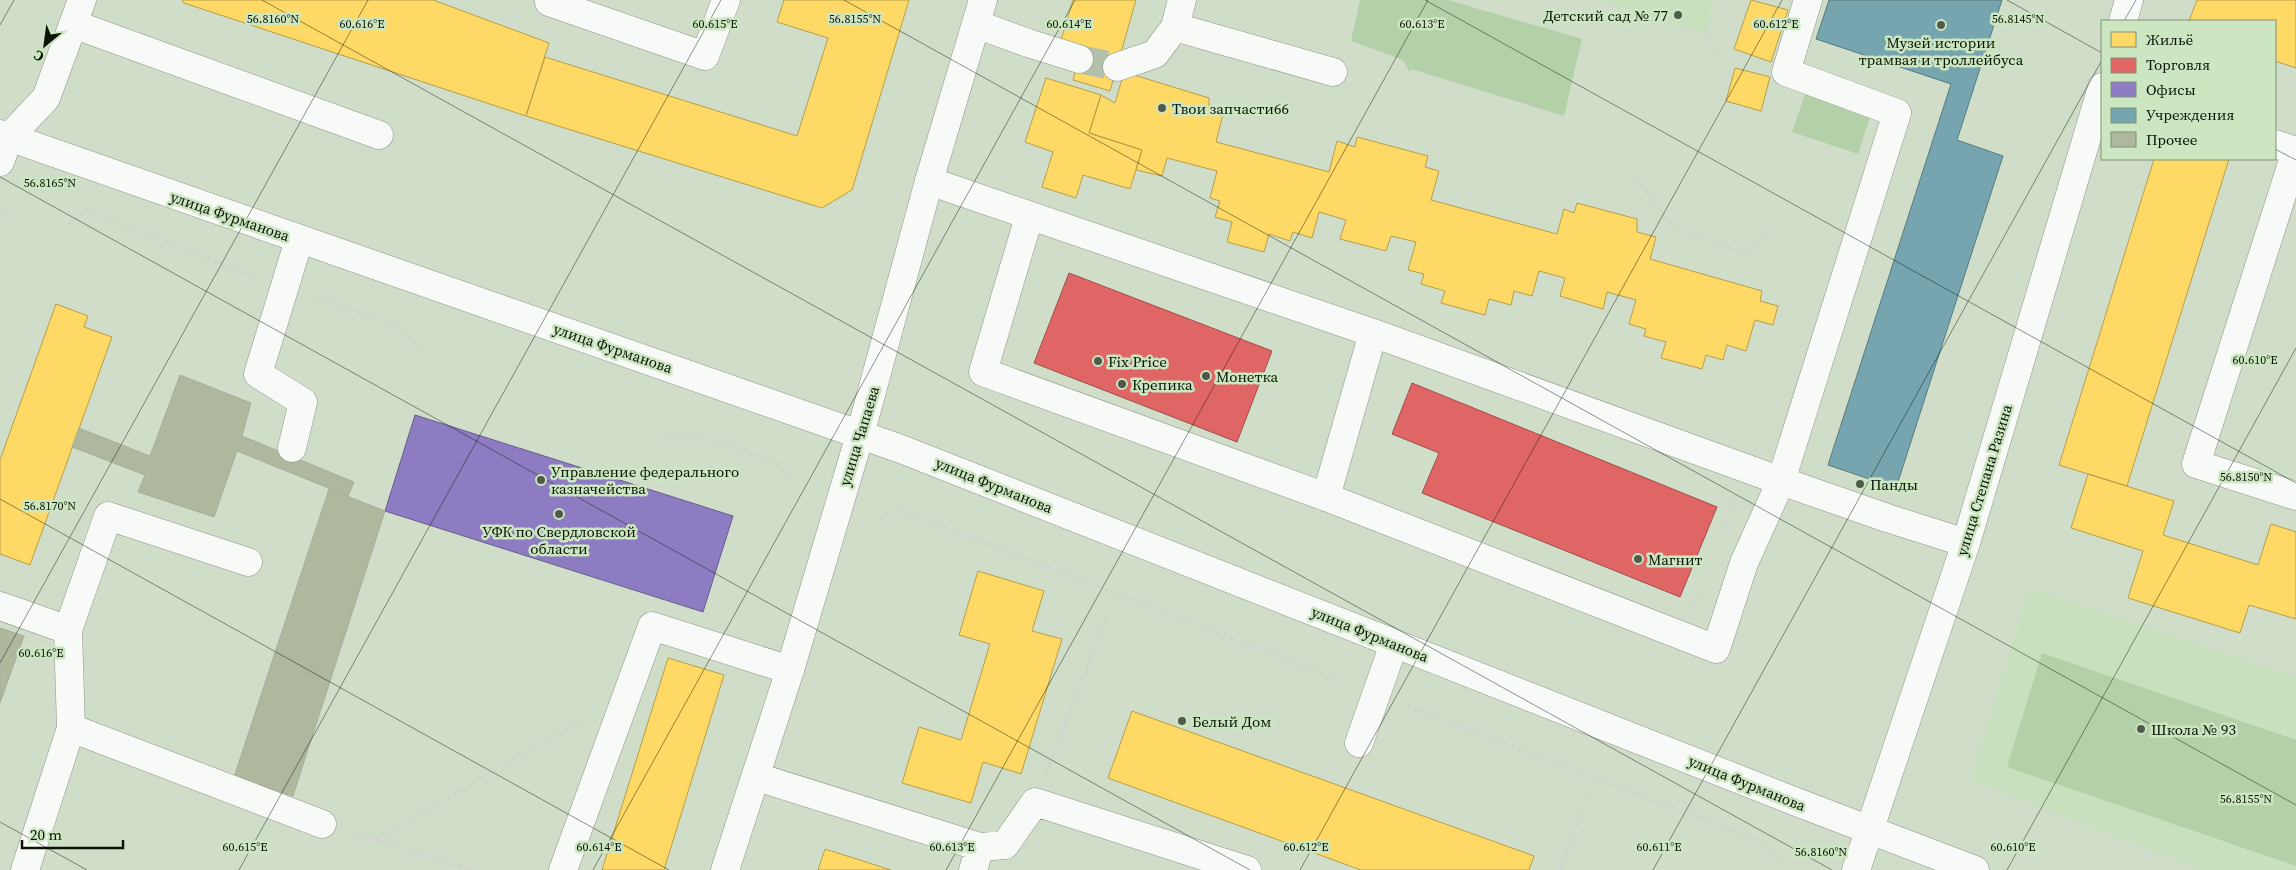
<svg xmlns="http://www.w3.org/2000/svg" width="2296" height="870" font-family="'Source Serif 4',serif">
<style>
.built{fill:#c8e0be}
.green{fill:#b4d0a8}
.homes{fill:#ffd966;stroke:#b69e4a}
.shops{fill:#e06666;stroke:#a04d4a}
.offices{fill:#8e7cc3;stroke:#675d8b}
.public{fill:#76a5af;stroke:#567a7d}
.building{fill:#aeb89c;stroke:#a7af9d}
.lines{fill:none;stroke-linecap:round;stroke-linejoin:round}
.minor-tunnel{stroke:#b2c0ac;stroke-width:28;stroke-dasharray:28 14;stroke-linecap:butt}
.minor-casing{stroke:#8a9585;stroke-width:29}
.major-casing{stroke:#8a9585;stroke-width:29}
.path{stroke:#d0d5ce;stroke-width:3;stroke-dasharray:5 2.5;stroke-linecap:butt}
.minor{stroke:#f8faf7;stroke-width:28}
.major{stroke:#f8faf7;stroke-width:28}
.ticks{fill:none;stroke:#0b1407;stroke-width:1;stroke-opacity:0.45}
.poi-dot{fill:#505b4b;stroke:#cce6c1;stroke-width:2}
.labels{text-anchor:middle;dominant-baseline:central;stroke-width:5;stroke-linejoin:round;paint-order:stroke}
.poi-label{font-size:15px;fill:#0b1407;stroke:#cce6c1;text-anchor:start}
.street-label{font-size:15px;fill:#0b1407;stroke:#cce6c1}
.ticks-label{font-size:12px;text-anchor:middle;fill:#0b1407;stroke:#cce6c1;stroke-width:5;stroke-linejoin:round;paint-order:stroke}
</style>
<rect width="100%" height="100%" fill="#d0dec9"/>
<path class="built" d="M1600,0H1715L1704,34Z
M2029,588L2296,678V870H2202L1971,780Z"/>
<path class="green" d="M1360,0H1448L1582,39L1564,116L1411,69L1410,73L1403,60L1351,41Z
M1805,94L1870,117L1858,154L1792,132Z
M2042,653L2296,740V866L2007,767Z"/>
<path class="homes" d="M182,0H433L549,43L526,116L184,3Z
M784,0H909L852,190L822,208L526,116L545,57L797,136L828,38L777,22Z
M1073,0H1136L1110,91L1073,80L1082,49L1060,43Z
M1751,0L1788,10L1771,62L1734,49Z
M2197,0H2296V68L2275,61V21H2189Z
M1735,68L1770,77L1761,111L1726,101Z
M1124,72L1209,98V110L1223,114L1216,142L1329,172L1337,141L1355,147L1357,137L1428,156L1425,167L1439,171L1431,200L1557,234L1564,209L1574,213L1577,203L1637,219V232L1656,237L1650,259L1762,291L1760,301L1778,306L1773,325L1755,320L1746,351L1727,345L1723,360L1706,355L1702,369L1661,358L1666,342L1644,336L1646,329L1629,324L1636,300L1607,292L1603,309L1560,296L1565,278L1539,271L1532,296L1514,291L1511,305L1489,299L1485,315L1441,303L1445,291L1421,284L1424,274L1408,270L1416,242L1391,236L1386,251L1340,239L1346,220L1319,212L1312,238L1293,232L1290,241L1269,234L1264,252L1227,242L1232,222L1215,217L1220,201L1210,198L1217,171L1167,158L1162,176L1136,170L1142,150L1089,133L1101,95L1115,103Z
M1046,78L1101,95L1089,133L1142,150L1130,189L1083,175L1076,198L1042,187L1053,152L1025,142Z
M2154,159H2229L2127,486L2059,465Z
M56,304L88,316L84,327L112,337L30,565L0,554V460Z
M2088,474L2174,501L2163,535L2258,565L2271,524L2296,532V619L2249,605L2240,633L2128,598L2143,551L2071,528Z
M978,571L1044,591L1032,631L1062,639L1021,774L983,762L971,803L902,783L919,727L961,740L990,644L959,635Z
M668,658L724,675L664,870H602Z
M1132,711L1534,856L1529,870H1361L1108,778Z
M825,849L891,870H818Z"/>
<path class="shops" d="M1069,273L1272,351L1237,442L1034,363Z
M1412,383L1717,507L1680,597L1422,493L1439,453L1392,434Z"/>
<path class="offices" d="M415,415L733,516L703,612L385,511Z"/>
<path class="public" d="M1829,0H2002L1957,140L2003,156L1896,488L1828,465L1951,84L1816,39Z"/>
<path class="building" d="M180,375L251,403L242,436L354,482L348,496L237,451L214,517L138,492L145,475L72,447L79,428L150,456Z
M329,489L385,511L293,796L234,777Z
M0,628L24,636L0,703Z"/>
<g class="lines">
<path class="minor-tunnel" d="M1079,59L1117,67"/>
<defs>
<path id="minor" d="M550,0L549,2L705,56L726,0
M1182,0L1175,27L1333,72
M1808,0L1786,72L1897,113L1781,481L1890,519L1966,543
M2123,21L2129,0
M73,24L379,135
M976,24L1028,43L1079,59
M1117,67L1155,54L1175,27
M2275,144L2296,151L2196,464L2296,496
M0,162L9,137L46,98L82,0
M929,181L1373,333
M1029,217L983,372L1326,497
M1373,333L1781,481L1744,563L1716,649L1326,497Z
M292,448L303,402L258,374L299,240
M0,606L68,630L108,516L248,562
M71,728L322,824
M1359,743L1394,644
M757,777L980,847L1005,845L1035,802L1247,870
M25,870L71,728L68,630
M563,870L652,626L790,670
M973,870L980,847
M1856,870L1966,543L2102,87"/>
<path id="major" d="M0,134L901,449L1799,803L1975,870
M725,870L790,670L860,435L929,181L983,0"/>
</defs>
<use href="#minor" class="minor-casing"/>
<use href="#major" class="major-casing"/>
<path class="path" d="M1705,30L1717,55
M1631,172L1673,228L1746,253L1773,222
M0,218L5,205
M68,224L87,211L256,277
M313,297L402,327L423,353
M662,438L694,434L781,465L789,484
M881,518L897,509L1348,683
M1725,524L1734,500L1732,497
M1693,608L1700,588
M1405,705L1763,842L1780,864
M1046,774L1107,615
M350,832L472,870
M376,840L583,719
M1560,870L1589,791"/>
<use href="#minor" class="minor"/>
<use href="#major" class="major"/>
</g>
<path class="ticks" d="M262,0L1832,870M844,0L2296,805M1425,0L2296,483M2007,0L2102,53M2124,21L2136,0M0,25L14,0M2275,149L2296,160M0,177L1250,870M0,499L669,870M0,663L368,0M0,822L87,870M239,870L721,0M593,870L1075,0M946,870L1428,0M1300,870L1782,0M1653,870L2102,60M2007,870L2296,348"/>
<g class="poi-dot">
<circle cx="1678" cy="15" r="5"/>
<circle cx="1941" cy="25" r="5"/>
<circle cx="1162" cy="108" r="5"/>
<circle cx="1098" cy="361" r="5"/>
<circle cx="1206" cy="376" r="5"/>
<circle cx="1122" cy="384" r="5"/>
<circle cx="541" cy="480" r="5"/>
<circle cx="1860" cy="484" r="5"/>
<circle cx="559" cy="514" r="5"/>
<circle cx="1638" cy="559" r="5"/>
<circle cx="1182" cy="721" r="5"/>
<circle cx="2141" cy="729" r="5"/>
</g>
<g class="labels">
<g class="poi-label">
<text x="1668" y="15" text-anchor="end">Детский сад № 77</text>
<text x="1941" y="42" text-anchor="middle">Музей истории<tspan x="1941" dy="17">трамвая и троллейбуса</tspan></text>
<text x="1172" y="108">Твои запчасти66</text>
<text x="1108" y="361">Fix Price</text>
<text x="1216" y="376">Монетка</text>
<text x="1132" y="384">Крепика</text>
<text x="551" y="471">Управление федерального<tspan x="551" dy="17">казначейства</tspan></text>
<text x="1870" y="484">Панды</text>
<text x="559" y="531" text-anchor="middle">УФК по Свердловской<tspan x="559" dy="17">области</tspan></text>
<text x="1648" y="559">Магнит</text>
<text x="1192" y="721">Белый Дом</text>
<text x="2151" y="729">Школа № 93</text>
</g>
<g class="street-label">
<text transform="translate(230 216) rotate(19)">улица Фурманова</text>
<text transform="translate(613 348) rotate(19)">улица Фурманова</text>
<text transform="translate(859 436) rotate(-73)">улица Чапаева</text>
<text transform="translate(1984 480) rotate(-73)">улица Степана Разина</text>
<text transform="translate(994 485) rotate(22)">улица Фурманова</text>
<text transform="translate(1370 634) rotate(22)">улица Фурманова</text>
<text transform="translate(1747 783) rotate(22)">улица Фурманова</text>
</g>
</g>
<g class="ticks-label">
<text x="273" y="23">56.8160°N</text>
<text x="855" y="23">56.8155°N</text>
<text x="2018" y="23">56.8145°N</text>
<text x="362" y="28">60.616°E</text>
<text x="715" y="28">60.615°E</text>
<text x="1069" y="28">60.614°E</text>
<text x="1422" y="28">60.613°E</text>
<text x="1776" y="28">60.612°E</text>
<text x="50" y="187">56.8165°N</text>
<text x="2255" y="364">60.610°E</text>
<text x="2246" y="481">56.8150°N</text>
<text x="50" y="510">56.8170°N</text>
<text x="41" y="657">60.616°E</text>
<text x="2246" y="803">56.8155°N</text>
<text x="245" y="851">60.615°E</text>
<text x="599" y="851">60.614°E</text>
<text x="952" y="851">60.613°E</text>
<text x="1306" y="851">60.612°E</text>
<text x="1659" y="851">60.611°E</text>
<text x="2013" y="851">60.610°E</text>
<text x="1821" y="856">56.8160°N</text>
</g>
<rect x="2101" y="20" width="175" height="140" fill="#cce6c1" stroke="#7f9277"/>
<rect x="2111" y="32" width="25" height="15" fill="#ffd966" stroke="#7f9277"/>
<text x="2146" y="45" font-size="15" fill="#0b1407">Жильё</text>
<rect x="2111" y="58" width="25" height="15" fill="#e06666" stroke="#7f9277"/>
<text x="2146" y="70" font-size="15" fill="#0b1407">Торговля</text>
<rect x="2111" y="82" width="25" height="15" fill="#8e7cc3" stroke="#7f9277"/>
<text x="2146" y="95" font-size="15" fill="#0b1407">Офисы</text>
<rect x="2111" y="108" width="25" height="15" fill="#76a5af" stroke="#7f9277"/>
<text x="2146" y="120" font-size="15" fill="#0b1407">Учреждения</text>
<rect x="2111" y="132" width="25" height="15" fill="#aeb89c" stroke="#7f9277"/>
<text x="2146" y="145" font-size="15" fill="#0b1407">Прочее</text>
<g transform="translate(45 45) rotate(209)" stroke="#cce6c1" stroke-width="4" paint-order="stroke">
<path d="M0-4L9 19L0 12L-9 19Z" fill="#0b1407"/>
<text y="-8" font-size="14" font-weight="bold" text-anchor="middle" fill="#0b1407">С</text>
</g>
<path d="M22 840v8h101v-8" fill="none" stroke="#0b1407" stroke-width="2.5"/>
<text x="30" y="840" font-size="15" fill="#0b1407" stroke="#cce6c1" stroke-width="4" paint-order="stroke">20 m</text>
</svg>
